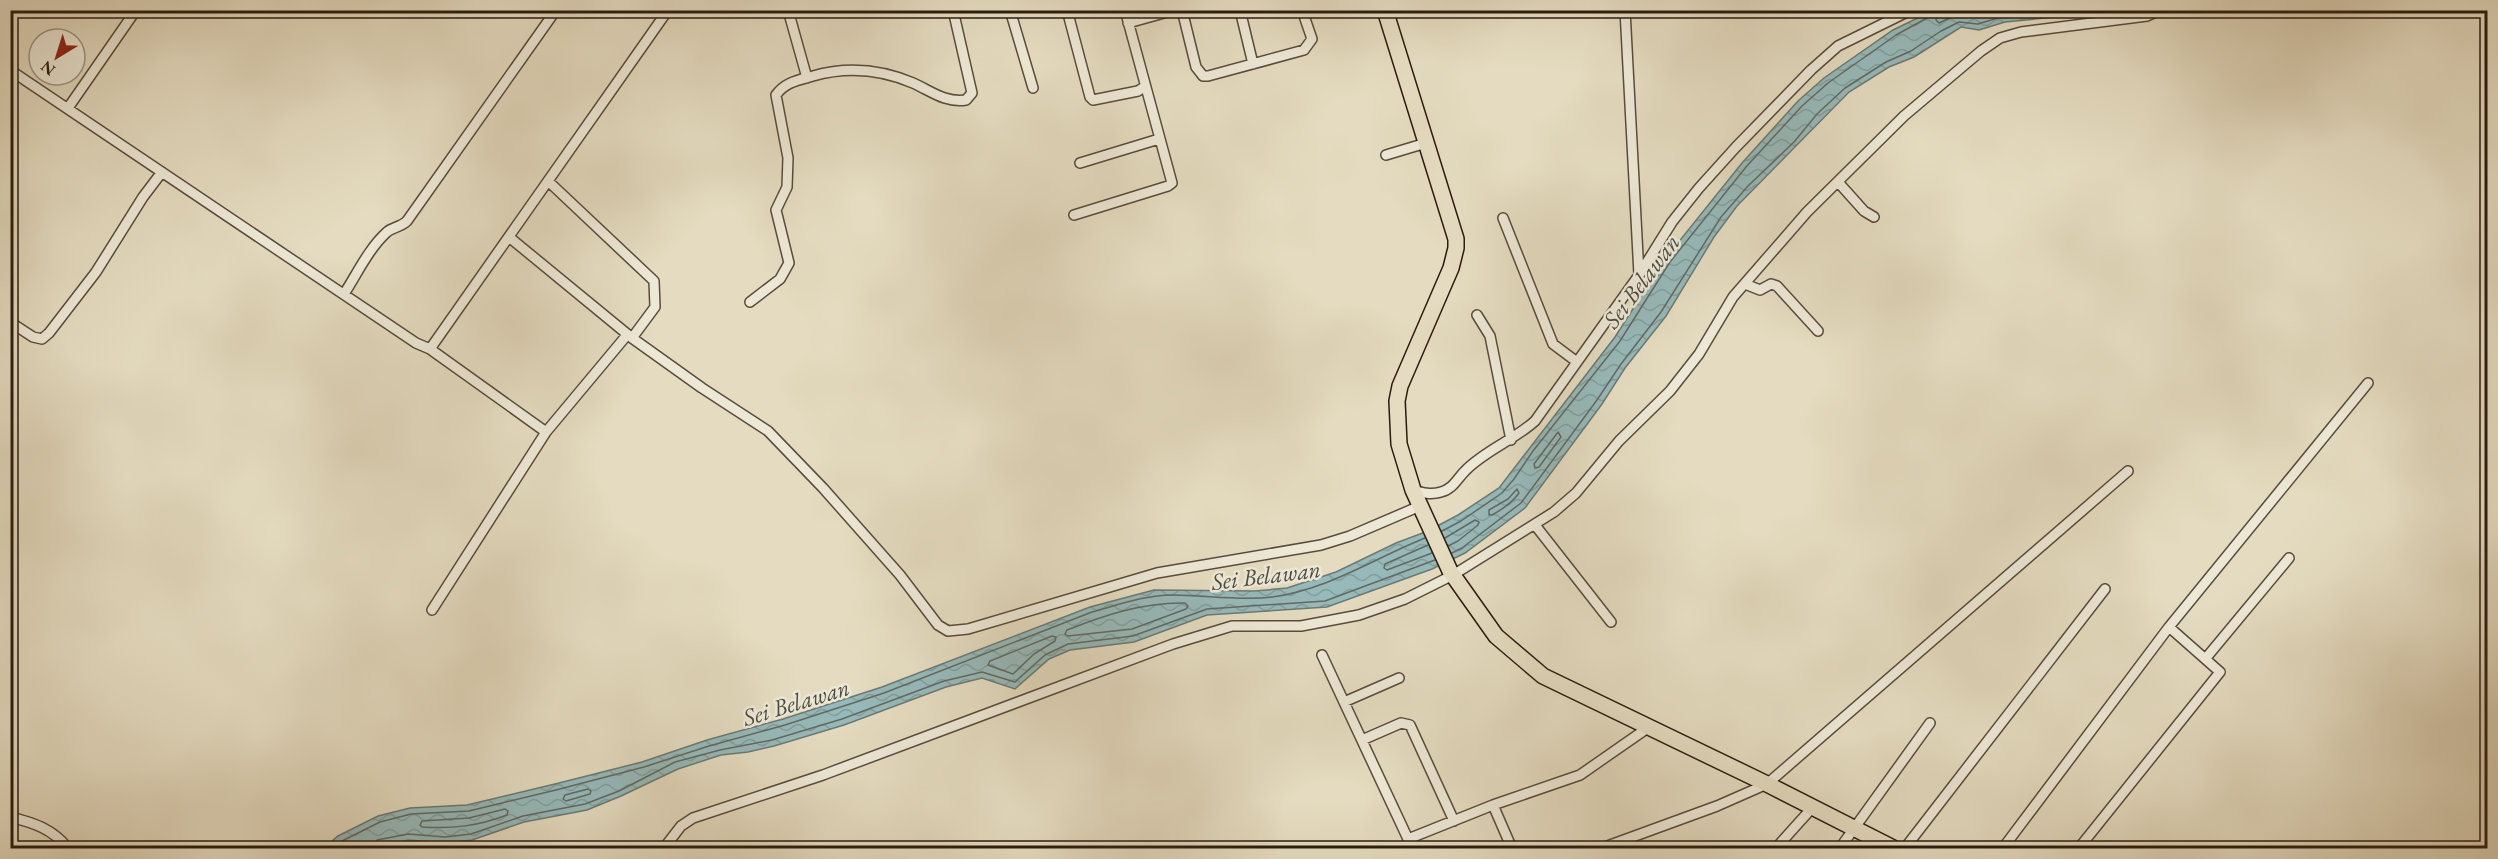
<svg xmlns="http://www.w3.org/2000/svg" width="2498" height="859" font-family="'EB Garamond',serif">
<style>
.water{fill:url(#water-waves);stroke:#6b7a75;stroke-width:1.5}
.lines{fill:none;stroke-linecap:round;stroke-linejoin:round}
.shore{stroke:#606a64;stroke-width:1.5}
.minor-casing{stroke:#584c3c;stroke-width:12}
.primary-casing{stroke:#2a1c10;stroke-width:18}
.minor{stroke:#ede8d6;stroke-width:9}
.primary{stroke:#e4dbc0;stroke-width:15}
.labels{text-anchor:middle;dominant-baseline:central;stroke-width:5;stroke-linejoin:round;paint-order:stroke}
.water-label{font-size:24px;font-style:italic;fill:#4b4b43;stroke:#ede8d6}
</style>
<defs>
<pattern id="water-waves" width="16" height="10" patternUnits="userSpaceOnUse" patternTransform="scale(1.5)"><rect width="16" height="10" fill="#97b9b9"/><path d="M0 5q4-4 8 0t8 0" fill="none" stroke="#829e9e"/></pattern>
</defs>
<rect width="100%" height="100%" fill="#e4dbc0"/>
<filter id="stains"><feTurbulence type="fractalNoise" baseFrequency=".00333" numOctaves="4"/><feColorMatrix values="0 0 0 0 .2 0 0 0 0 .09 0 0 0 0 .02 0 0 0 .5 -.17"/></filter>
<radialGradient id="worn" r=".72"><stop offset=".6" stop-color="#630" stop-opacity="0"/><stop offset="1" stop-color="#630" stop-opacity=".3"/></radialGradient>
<path class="water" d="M1932,11H2117L2005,22L1979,30L1961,27L1914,57L1889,67L1849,92L1737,206L1714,237L1666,316L1625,368L1602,404L1525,508L1465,553L1432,569L1327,607L1207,615L1134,642L1070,650L1049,659L1015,689L982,678L946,687L844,725L774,746L748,752L721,755L678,769L621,796L587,810L524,822L472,840L445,843L408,840L372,848H324L338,836L378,816L410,808L467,805L555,784L642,762L707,740L783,719L882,687L1090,607L1154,590L1255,591L1287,588L1336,572L1396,543L1428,531L1458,515L1499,488L1615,337L1665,259L1742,163L1798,101L1824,78L1893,30Z"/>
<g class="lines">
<path class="shore" d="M1938,10L1936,20L1939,23L1958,14L1977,16L1995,10
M1558,432L1561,437L1539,467L1535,468L1534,464Z
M1517,489L1519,493C1512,503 1503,509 1492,515H1489V510L1508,499Z
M1442,531L1461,521L1502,493L1514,479L1533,451L1620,341L1670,262L1746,167L1802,106L1828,83L1896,35L1927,18L1930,10
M1445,538L1475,520L1479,522L1478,525L1458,541L1448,546
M1428,545L1385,564L1384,568L1387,570L1432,553
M1452,553L1462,548L1521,503L1597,400L1621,364L1661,312L1721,217L1748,186L1794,142L1817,114L1845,88L1886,62L1911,51L1941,31L1959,22L1978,24L2004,16L2047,10
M1185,603L1188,606L1186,609L1132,629L1068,636L1065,634L1067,630C1105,615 1144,602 1185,603Z
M1052,636L1056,637L1055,641L1034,654L1013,674L988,665L990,661Z
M588,789L591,791L590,794L566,801L563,799L565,795Z
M505,809L508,811L507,815C478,826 453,829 422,827L420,825L422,821L469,818Z
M332,848L342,841L380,822L411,814L469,811L556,790L644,767L709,746L785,725L884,693L1092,612C1118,605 1145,595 1172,595C1205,595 1240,601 1272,597C1327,590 1375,558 1425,538
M373,848L377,840L408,834L445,837L471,834L523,816L585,804L619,791L675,762L720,750L772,740L842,719L944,681L982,672L1015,682L1045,655L1068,644L1133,636L1207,609L1325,601L1435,560"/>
<defs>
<path id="minor" d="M788,10L807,78
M1010,10L1033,88
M1067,10L1090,97L1093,100L1138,91L1144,87
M1182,10L1196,67L1203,76H1208L1304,50L1312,39L1302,10
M1240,10L1253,64
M1625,10L1639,275
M1128,23L1175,10
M10,70L416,343L430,349L546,432
M68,108L136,10
M1386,155L1426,143
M1080,163L1159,139
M548,181L654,281L655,307L632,338
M1838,182L1864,211L1874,217
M1074,215L1168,186L1172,183L1125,10
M1503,218L1553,344L1577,362
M509,237L632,338L702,388L768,431L823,488L900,575L938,625L948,631L968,629L1157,573L1321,545L1350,536L1420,506
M1745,284L1760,290L1771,284L1777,286L1818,331
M344,294C357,274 369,248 387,232C393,227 401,227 407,221L556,10
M750,302L780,279L789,263L776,210L787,187L788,158L776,95C785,82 799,80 813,76C848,66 880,69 913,83C931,91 945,103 966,100L972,93L953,10
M1477,315L1490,336L1511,440
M10,322L33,337L42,339L49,333L96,272L143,197L162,172
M430,349L668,10
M1413,490C1423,493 1431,495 1441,492C1453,489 1457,479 1465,471C1484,451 1514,440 1535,421L1639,275L1672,222L1699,188L1736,147L1811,70L1838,46L1911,10
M1535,525L1611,622
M432,610L546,432L627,335
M1322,655L1408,839
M2206,658L2289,558
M1344,702L1399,678
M1362,740L1401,723L1410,725L1454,821
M1493,805L1510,844
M10,817C35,823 52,829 68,848
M664,848L681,826L693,818L823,775L1173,644L1232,626H1301L1359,615L1405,599L1453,575L1554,512L1576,493L1619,441L1670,391L1699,354L1733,297L1807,212L1904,116L1981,51L2000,38L2021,32L2147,16L2160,10
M1411,848L1408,839L1493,805L1580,775L1649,727
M1602,848L1717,806L1767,784L2128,471
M1776,848L1812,808
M1840,848L1930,723
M1905,848L2105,589
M2003,848L2169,627L2368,383
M2079,848L2220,672L2169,627"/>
<path id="primary" d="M1385,10L1456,239V248L1451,268L1400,386L1397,401L1399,444L1413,490L1450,571L1496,636L1543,676L1767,784L1893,848"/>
</defs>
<use href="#minor" class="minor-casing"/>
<use href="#primary" class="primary-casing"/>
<use href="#minor" class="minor"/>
<use href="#primary" class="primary"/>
</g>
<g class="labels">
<g class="water-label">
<text transform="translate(1641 281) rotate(-53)">Sei Belawan</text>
<text transform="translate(1266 575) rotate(-7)">Sei Belawan</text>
<text transform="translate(796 702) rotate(-17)">Sei Belawan</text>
</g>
</g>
<rect width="2498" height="859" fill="none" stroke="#e4dbc0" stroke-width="36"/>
<rect x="12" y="12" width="2474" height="835" fill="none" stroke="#2a1c10" stroke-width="3"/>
<rect x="18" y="18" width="2462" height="823" fill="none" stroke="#2a1c10" stroke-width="1.5"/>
<g transform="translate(57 57) rotate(218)"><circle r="28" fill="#ede8d6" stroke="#9f9687" stroke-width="1.5"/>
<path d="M0-4.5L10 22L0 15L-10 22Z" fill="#8f2418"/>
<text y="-9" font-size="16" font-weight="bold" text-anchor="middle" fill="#2a1c10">N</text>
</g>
<rect width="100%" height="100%" filter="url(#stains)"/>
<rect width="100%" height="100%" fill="url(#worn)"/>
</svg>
